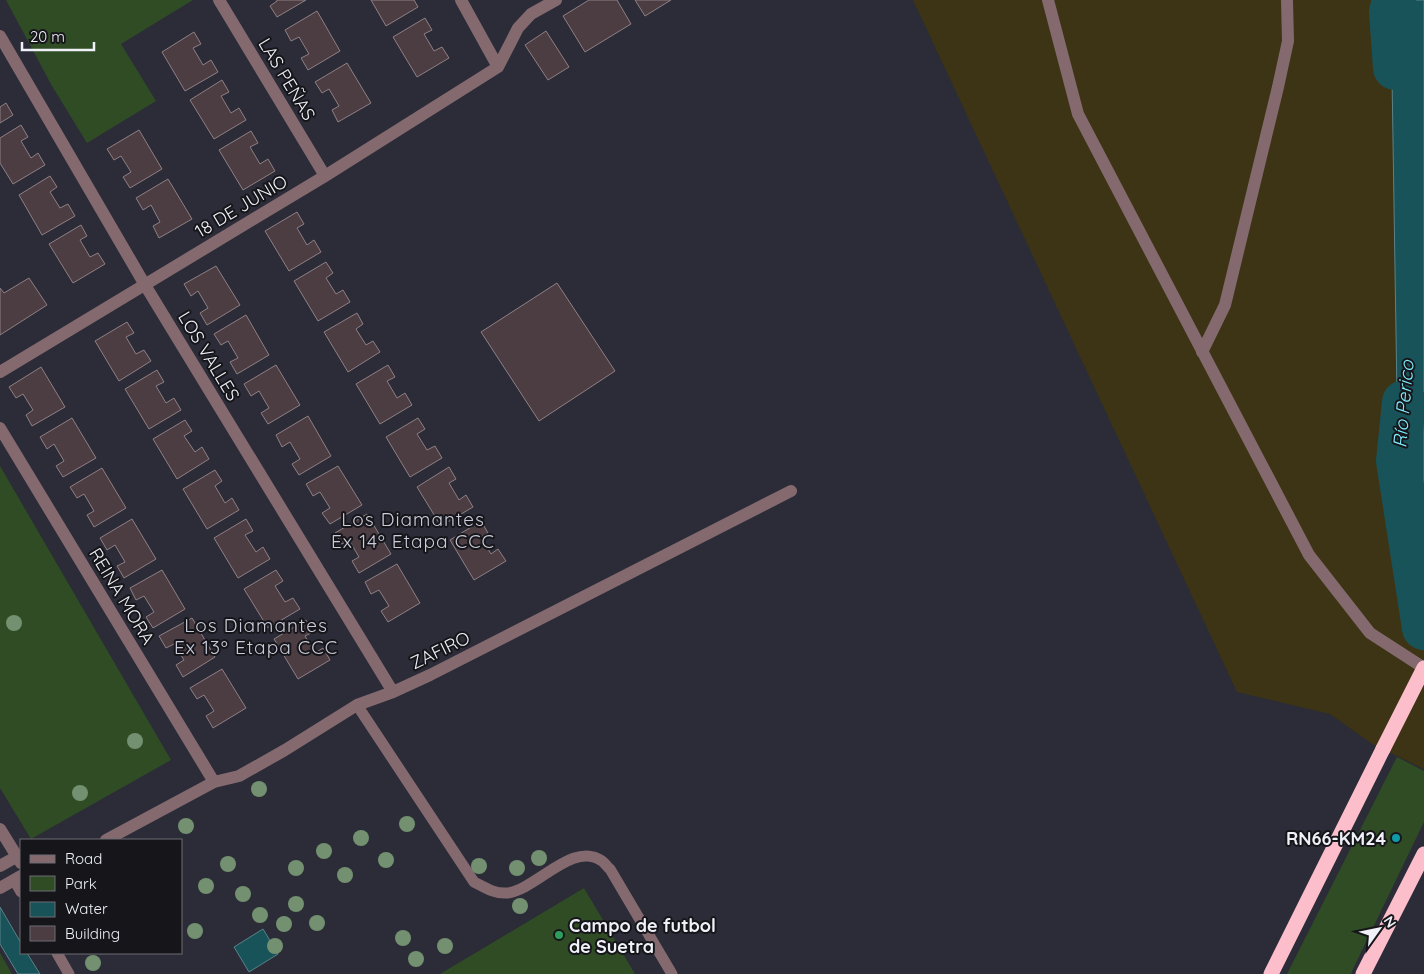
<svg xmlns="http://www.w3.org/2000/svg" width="1424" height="974" font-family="Quicksand,sans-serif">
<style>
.green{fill:#2f4c25}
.sand{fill:#3c3414}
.water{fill:#19535a;stroke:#5a8289}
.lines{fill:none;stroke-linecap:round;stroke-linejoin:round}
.river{stroke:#19535a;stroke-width:44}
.building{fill:#4b3d42;stroke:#8f8084}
.lane{stroke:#846a6f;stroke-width:11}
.street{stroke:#846a6f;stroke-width:12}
.highway{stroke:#fdbecb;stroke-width:15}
.highway-bridge{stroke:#fdbecb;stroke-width:15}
.tree{fill:#739070}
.culture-dot{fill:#0f9aa8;stroke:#15151a;stroke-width:2}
.leisure-dot{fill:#2e9e5b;stroke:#15151a;stroke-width:2}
.labels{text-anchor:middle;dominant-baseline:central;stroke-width:4;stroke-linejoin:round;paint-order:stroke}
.street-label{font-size:18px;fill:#f0f1f8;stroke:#15151a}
.poi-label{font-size:18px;font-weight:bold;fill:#f0f1f8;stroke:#15151a;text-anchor:end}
.water-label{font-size:19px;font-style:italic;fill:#80efff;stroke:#15151a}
.neighbourhood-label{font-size:19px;letter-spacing:1px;fill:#cbccdb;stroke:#15151a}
</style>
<rect width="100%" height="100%" fill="#2b2c37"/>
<path class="green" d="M6,0H193L121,44L156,101L87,143L52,86Z
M0,466L171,760L31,839L0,788Z
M1397,757L1424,771V822L1353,969L1351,974H1287Z
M584,888L635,974H440Z
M0,953L12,974H0Z"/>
<path class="sand" d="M913,0H1424V769L1372,744L1330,714L1237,692Z"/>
<path class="water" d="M1394,0H1424V628L1398,461L1391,12Z
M0,907L21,943V953H27L40,974H18L0,944Z
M263,929L278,954L249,972L234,947Z"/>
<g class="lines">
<path class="river" d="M1394,0L1391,12L1395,68
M1404,402L1398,461L1424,628"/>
</g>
<path class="building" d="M277,0H306L277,17L270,6L277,1Z
M371,0H414L418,7L386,26Z
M589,0H617L631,24L585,52L563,16Z
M635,0H671L645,16Z
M317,11L340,51L308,70L301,58L309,54L299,37L291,41L285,30Z
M425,18L432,30L424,34L434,51L442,47L449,58L417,77L393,37Z
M546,31L569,67L548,80L525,45Z
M194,32L201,44L193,48L203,65L211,60L218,72L185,91L162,52Z
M347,63L371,103L338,122L332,110L339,106L329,89L322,93L315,82Z
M222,80L229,92L221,96L231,113L239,108L246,120L214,139L190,100Z
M6,103L13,115L0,123V107Z
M21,125L28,137L21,141L31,158L38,153L45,165L13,184L0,163V138Z
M139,130L162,169L130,188L123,177L131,172L121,156L114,160L107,149Z
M251,131L258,143L250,147L260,164L268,159L275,171L243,190L219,150Z
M50,176L57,187L50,192L60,208L68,204L75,216L42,235L19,195Z
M168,179L192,219L159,238L153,226L160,222L151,205L143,210L136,198Z
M297,212L304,224L297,228L307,245L314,240L321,252L289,271L265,231Z
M81,225L87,236L80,240L90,257L98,253L105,264L73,283L49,244Z
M326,262L333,273L326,278L336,294L343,290L350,302L318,321L294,281Z
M216,266L240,305L207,325L200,313L208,308L198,291L191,296L184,284Z
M29,278L47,305L0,335V288L4,293Z
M557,283L615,371L539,421L481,332Z
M357,313L363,324L356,329L366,345L373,341L380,352L348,372L324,332Z
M246,315L269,355L237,374L230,362L238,358L228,341L221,345L214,334Z
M127,322L134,333L126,337L136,354L144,350L151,361L119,381L95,341Z
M276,365L300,405L268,424L261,413L269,408L259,391L251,396L244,384Z
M388,365L395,377L387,381L397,398L405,393L412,405L380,424L356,384Z
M41,367L65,407L32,426L26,415L33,410L23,394L16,398L9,387Z
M157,370L164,382L156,386L166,403L174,398L181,410L149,429L125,389Z
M308,416L331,456L299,475L292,464L300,459L290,442L282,447L276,435Z
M72,418L96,458L63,477L56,466L64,461L54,444L47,449L40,437Z
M418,418L425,429L417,434L427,450L435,446L442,458L410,477L386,437Z
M185,420L192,431L184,436L195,452L202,447L209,459L177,479L153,439Z
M338,466L362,505L330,524L322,513L330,508L320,492L313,496L306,484Z
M449,467L456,479L449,483L459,500L466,495L473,507L441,526L417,487Z
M102,468L126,508L94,527L87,515L94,511L84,494L77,498L70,487Z
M215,470L222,481L215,486L225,503L232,498L239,510L207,529L183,489Z
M367,514L391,554L359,573L352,561L359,557L349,540L342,544L335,533Z
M132,519L156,559L124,578L117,566L125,562L115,545L107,550L100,538Z
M246,519L253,531L245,535L256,552L263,547L270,559L238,578L214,538Z
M481,521L488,533L481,537L491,554L498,549L506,561L474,580L450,540Z
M397,564L420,603L388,622L381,611L389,606L379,590L371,594L365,582Z
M162,570L185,609L153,628L146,617L154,612L144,596L136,600L130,588Z
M276,570L283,581L275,586L285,602L293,598L300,609L268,628L244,589Z
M192,618L215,657L183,677L176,665L184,660L174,644L166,648L159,636Z
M306,620L313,632L305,636L315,653L323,648L330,660L298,679L274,639Z
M222,669L246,708L213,728L206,716L214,711L204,695L197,699L190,688Z"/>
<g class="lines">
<path class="lane" d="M357,705L474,882C484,887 494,894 507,893C536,890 573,840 602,861C605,863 607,867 610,869L672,974
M14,880L21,892
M57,953L69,974"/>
<path class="street" d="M219,0L325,176
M461,0L498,67
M1048,0L1078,114L1309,555L1370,633L1424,668
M0,36L145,285L393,692
M498,67L518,28L531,14L556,0
M1202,352L1225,305L1278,87L1288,41L1287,0
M0,372L325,176L498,67
M0,428L214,782
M0,829L21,863
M106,840L214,782L239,776L285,750L357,705L393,692L430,675L791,491
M0,866L16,857
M0,888L21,876"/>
<path class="highway" d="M1271,974L1383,749
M1363,974L1424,854"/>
<path class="highway-bridge" d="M1383,749L1424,668"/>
</g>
<g class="tree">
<circle cx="14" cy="623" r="8"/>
<circle cx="135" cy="741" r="8"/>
<circle cx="259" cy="789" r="8"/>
<circle cx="80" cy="793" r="8"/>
<circle cx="407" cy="824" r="8"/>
<circle cx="186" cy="826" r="8"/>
<circle cx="361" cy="838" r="8"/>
<circle cx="324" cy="851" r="8"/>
<circle cx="539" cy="858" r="8"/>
<circle cx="386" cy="860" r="8"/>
<circle cx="228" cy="864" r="8"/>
<circle cx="479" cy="866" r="8"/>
<circle cx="296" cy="868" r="8"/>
<circle cx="517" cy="868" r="8"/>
<circle cx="345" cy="875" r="8"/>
<circle cx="206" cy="886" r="8"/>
<circle cx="243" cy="894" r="8"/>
<circle cx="296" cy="904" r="8"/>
<circle cx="520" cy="906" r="8"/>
<circle cx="260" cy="915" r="8"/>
<circle cx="317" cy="923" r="8"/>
<circle cx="284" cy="924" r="8"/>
<circle cx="195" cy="931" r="8"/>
<circle cx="403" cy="938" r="8"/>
<circle cx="275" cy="946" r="8"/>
<circle cx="445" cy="946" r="8"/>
<circle cx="416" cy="959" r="8"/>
<circle cx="93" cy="963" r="8"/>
</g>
<circle class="culture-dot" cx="1396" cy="838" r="5"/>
<circle class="leisure-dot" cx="559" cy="935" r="5"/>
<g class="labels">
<g class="street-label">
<text transform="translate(287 79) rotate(59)">LAS PEÑAS</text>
<text transform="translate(241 206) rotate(-31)">18 DE JUNIO</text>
<text transform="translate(209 356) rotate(59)">LOS VALLES</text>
<text transform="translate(122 596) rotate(59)">REINA MORA</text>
<text transform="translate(440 650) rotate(-26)">ZAFIRO</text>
</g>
<g class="poi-label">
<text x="1386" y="838">RN66-KM24</text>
<text x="569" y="925" text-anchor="start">Campo de futbol<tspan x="569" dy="21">de Suetra</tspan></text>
</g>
<g class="water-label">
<text transform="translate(1403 404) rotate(-85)">Río Perico</text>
</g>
<g class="neighbourhood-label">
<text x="413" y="519">Los Diamantes<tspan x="413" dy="22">Ex 14º Etapa CCC</tspan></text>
<text x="256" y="625">Los Diamantes<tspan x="256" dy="22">Ex 13º Etapa CCC</tspan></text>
</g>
</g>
<rect x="20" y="839" width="162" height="115" fill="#15151a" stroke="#6d6d73"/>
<rect x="30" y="855" width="25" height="8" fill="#846a6f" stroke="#6d6d73"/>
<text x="65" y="864" font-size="15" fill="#f0f1f8">Road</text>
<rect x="30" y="876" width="25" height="15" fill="#2f4c25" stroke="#6d6d73"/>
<text x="65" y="889" font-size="15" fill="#f0f1f8">Park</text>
<rect x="30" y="902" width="25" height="15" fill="#19535a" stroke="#6d6d73"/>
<text x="65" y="914" font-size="15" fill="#f0f1f8">Water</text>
<rect x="30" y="926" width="25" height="15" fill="#4b3d42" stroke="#6d6d73"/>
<text x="65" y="939" font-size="15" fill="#f0f1f8">Building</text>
<g transform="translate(1379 929) rotate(57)" stroke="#15151a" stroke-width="4" paint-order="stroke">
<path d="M0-4L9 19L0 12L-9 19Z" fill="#f0f1f8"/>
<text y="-8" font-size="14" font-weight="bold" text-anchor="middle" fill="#f0f1f8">N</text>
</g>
<path d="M22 42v8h72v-8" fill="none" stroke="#f0f1f8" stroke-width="2.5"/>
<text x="30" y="42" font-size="15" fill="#f0f1f8" stroke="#15151a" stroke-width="4" paint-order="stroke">20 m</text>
</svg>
